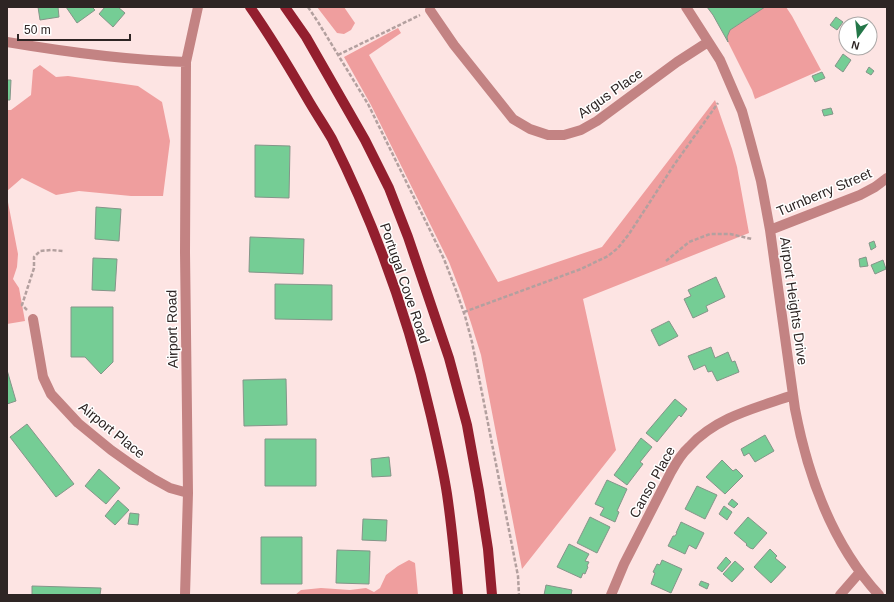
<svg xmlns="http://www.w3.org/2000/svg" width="894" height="602" font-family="Arial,sans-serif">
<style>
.green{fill:#ef9e9e}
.building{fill:#75cd95;stroke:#849589}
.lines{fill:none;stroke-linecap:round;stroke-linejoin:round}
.path{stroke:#b3a09f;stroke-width:2.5;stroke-dasharray:4 2;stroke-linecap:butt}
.minor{stroke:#c38383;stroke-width:10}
.major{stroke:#931f2e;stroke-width:10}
.labels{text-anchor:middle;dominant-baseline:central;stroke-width:3;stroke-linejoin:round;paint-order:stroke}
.street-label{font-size:14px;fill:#2e2524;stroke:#fff}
</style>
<rect width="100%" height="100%" fill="#fde4e3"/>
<path class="green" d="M317,7H344L355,23L351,30L344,34L337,33Z
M765,7H786L792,16L821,70L755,99L752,90L728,42L727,37L730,30Z
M398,28L401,33L369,55L498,282L602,247L715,100L732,149L737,167L749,233L583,299L616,450L522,569L481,355L471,323L461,293L449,262L371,105L344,57Z
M40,65L56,77L68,76L138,86L162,102L170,141L163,196H131L79,191L56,195L22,178L7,191V110H11L31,95L33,70Z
M7,197L18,254L17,267L13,279L19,288L25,321L7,324Z
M409,560L415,563L418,595H295L301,590L321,588L350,590L366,588L374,592L380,588L386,575L398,566Z"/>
<path class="building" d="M38,7H58L59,17L40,20Z
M66,7H92L95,10L77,23Z
M105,7H118L125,13L113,27L99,14Z
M707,7H765L730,30L727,37L728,42L713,15Z
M836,17L843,22L837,30L830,25Z
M843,54L851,60L843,72L835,66Z
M869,67L874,71L871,75L866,72Z
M822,72L825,78L815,82L812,76Z
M7,80H11L10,100H7Z
M831,108L833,114L824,116L822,110Z
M255,145L290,146L289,198L255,197Z
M96,207L121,209L119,241L95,239Z
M250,237L304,239L303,274L249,272Z
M874,241L876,247L871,250L869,243Z
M866,257L868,266L860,267L859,259Z
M93,258L117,259L115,291L92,290Z
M883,260L886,269L875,274L871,265Z
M716,277L725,297L706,306L708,311L693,318L684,299L691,296L688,290Z
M275,284L332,285V320L275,319Z
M71,307H113V362L101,374L85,357H71Z
M669,321L678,336L659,346L651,330Z
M711,347L715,358L728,352L732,362L735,361L739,372L717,381L712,371L708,372L705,365L694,370L688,356Z
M7,370L16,401L7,404Z
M286,379L287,425L244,426L243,380Z
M675,399L687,409L681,417L679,415L657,442L646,433Z
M27,424L74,484L56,497L10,437Z
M765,435L774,451L755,462L749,453L744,456L741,449Z
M641,438L652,447L640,462L643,464L627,485L614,475Z
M265,439H316V486H265Z
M389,457L391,476L372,477L371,459Z
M722,460L733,471L736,469L743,476L725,494L706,477Z
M99,469L120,488L106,504L85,486Z
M607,480L627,489L617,511L619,512L615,522L600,515L604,508L595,504Z
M697,486L717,495L705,519L685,509Z
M732,499L738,504L734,508L728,504Z
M118,500L129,510L115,525L105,516Z
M724,506L732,512L727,520L719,514Z
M130,513L139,514L138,525L128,524Z
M590,517L610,527L597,553L577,543Z
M748,517L767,533L753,549L750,548L746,545L747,544L734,533Z
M363,519L387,520L386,541L362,540Z
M681,522L704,533L696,549L689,545L685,554L668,546L673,536H675L677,533H676Z
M261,537H302V584H261Z
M569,544L589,554L585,561L589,562L587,566L588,567L585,574L583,573L581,578L557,567Z
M770,549L777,556L775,558L786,567L771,583L754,567Z
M337,550L370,551L369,584L336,583Z
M726,557L731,562L722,572L717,568Z
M662,560L682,569L671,593L651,584L655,573L653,572L657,564L660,565Z
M735,561L744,569L732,582L723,574Z
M701,581L709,584L707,589L699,585Z
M546,585L572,590L571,595H544Z
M32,586L101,588L100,595H32Z"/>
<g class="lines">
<path class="path" d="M308,7L318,22L368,104L427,224L444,259L457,293L465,316L472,342L518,576L519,595
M338,55L420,15
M666,261L689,242L710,234H730L752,239
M27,310L22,305L34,268V257L40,251L51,250L63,251
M464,312L581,269L608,256L618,248L629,234L674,165L718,103"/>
<path class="minor" d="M686,7L720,60L742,111L750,140L761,181L770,230L795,409C808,477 832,544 879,595
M430,10L454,45L513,119L530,129L548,135H564L581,130L597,121L677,62L708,42
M7,42C66,52 126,60 186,62L185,252L188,493L185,595
M186,62L198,7
M770,230L860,195L875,187L887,178
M33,319L43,377L51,394L78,423L111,450L135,467L152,478L170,488L188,493
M611,595L624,564L671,472C676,463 681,454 689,447C716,417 756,408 793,395
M840,595L860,572"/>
<path class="major" d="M250,7C271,37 289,67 307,98C315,112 324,125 332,139C376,227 409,320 431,416C437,442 443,468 447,494C452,528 455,561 458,595
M285,7L306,37L365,140L389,188L408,237L449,358L467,425L479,491L488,549L492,595"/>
</g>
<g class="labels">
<g class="street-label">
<text transform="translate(610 93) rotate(-35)">Argus Place</text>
<text transform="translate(824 192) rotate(-23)">Turnberry Street</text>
<text transform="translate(405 283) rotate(71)">Portugal Cove Road</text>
<text transform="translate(794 301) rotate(82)">Airport Heights Drive</text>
<text transform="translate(172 329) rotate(-91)">Airport Road</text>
<text transform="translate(112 430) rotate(39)">Airport Place</text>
<text transform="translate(652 482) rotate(-61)">Canso Place</text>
</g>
</g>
<rect width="894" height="602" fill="none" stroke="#2e2524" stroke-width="16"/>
<g transform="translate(858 36) rotate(195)"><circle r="19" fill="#ffffff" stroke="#aba8a7"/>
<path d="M0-3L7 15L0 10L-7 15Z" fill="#247749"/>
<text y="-6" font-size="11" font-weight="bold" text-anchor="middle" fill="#2e2524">N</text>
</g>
<path d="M18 34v6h112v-6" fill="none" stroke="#2e2524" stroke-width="2"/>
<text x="24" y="34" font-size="12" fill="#2e2524" stroke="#ffffff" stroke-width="3" paint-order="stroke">50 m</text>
</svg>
